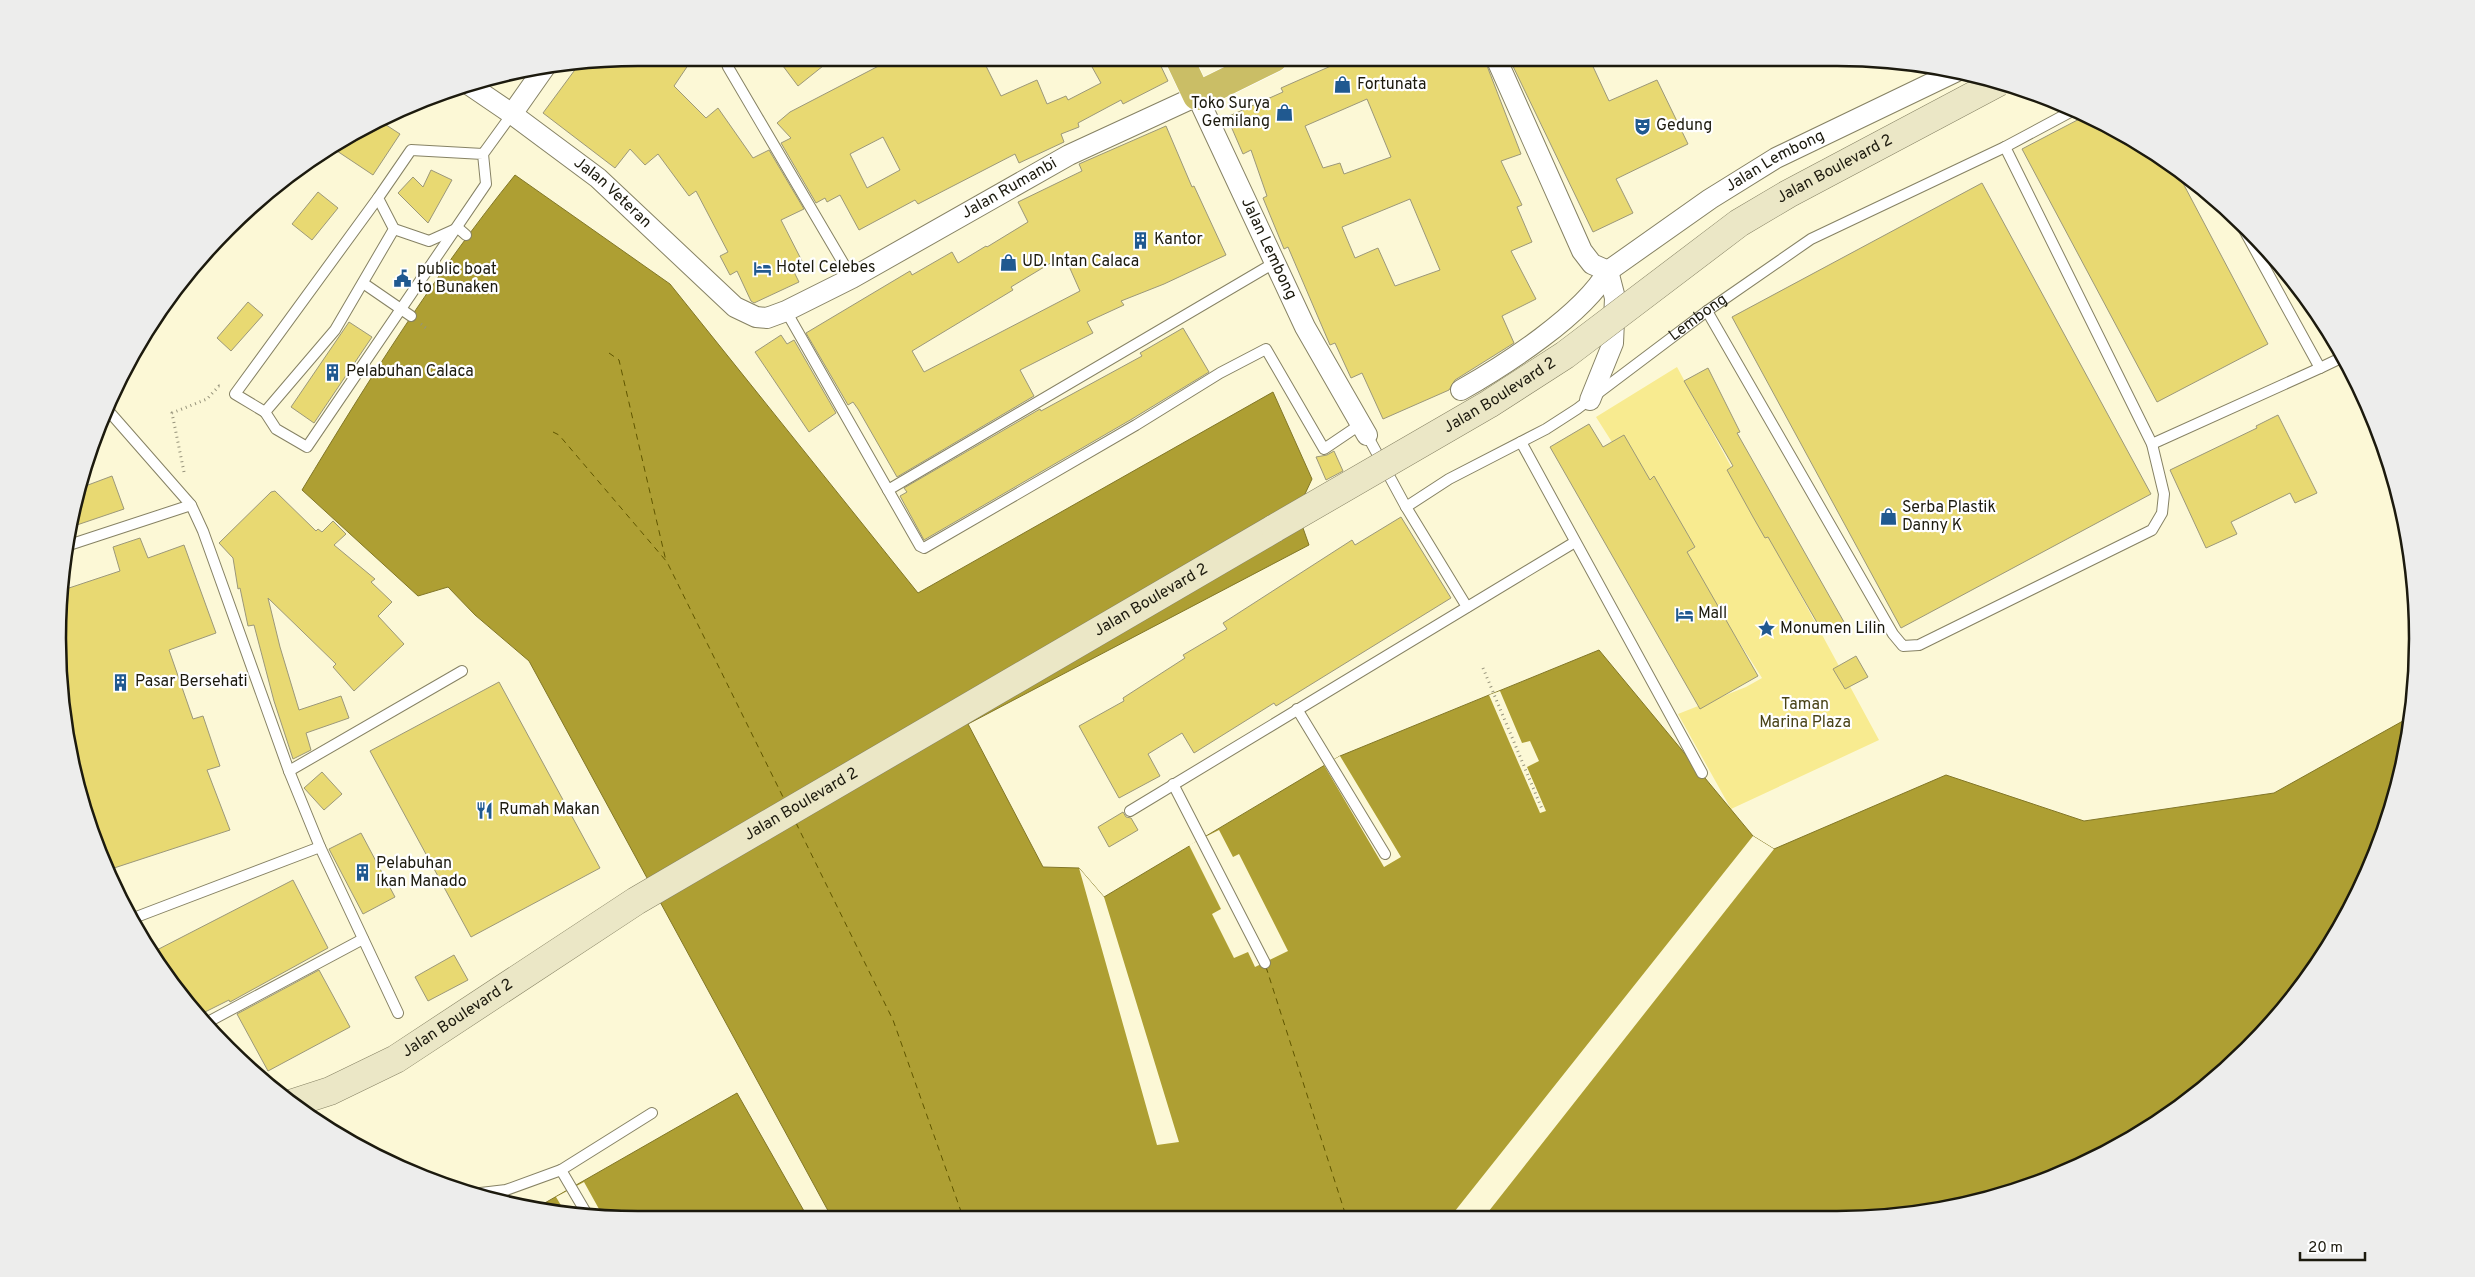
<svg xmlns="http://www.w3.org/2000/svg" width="2475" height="1277" font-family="Overpass,sans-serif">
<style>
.green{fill:#f8eb90}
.water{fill:#ae9f33;stroke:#827728}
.pier{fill:#fcf8d6}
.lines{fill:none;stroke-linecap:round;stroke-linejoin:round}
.ferry{stroke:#605600;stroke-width:1;stroke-dasharray:6 5;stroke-linecap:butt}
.building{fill:#e8d972;stroke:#9c9879;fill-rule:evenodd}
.service-casing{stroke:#868264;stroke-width:12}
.minor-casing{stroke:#868264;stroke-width:22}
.secondary-casing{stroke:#868264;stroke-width:29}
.trunk-casing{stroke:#fff;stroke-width:29}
.path{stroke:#97947c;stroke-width:3;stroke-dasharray:1 4;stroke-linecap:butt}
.service{stroke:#fff;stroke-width:10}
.minor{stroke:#fff;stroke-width:20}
.secondary{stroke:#ebe7c6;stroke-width:28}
.trunk{stroke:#cabe66;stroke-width:28}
.secondary-bridge-casing{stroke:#868264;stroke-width:29;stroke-linecap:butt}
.secondary-bridge{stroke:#ebe7c6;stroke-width:28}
.labels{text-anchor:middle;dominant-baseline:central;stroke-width:4.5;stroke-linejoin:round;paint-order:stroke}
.poi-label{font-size:16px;fill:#1c1a0e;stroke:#fff;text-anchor:start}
.street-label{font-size:16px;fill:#1c1a0e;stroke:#fff}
.park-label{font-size:16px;fill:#484216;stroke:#fff}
.rim{fill:none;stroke:#1c1a0e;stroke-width:2.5}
</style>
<rect width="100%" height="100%" fill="#fcf8d6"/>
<path class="green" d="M1677,367L1879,740L1731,809L1678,714L1746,687L1762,678L1596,417Z"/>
<path class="water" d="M515,175L670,284L918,593L1273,392L1312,479L1297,511L1309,545L968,724L1043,867L1079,868L1104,897L1340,756L1599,650L1753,836L1774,849L1946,775L2084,821L2274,793L2410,717L2398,789L2358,895L2274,1021L2190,1100L2059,1175L1913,1214L832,1218L529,661L475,615L448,587L418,596L302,490C368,381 434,275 515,175Z
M737,1093L808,1218H601L536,1208Z"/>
<path class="pier" d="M1500,691L1522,743L1530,741L1539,761L1527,767L1546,811L1540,813L1489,695Z
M1340,756L1401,857L1384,867L1324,765Z
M1219,830L1233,857L1239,854L1288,951L1255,967L1248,952L1234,958L1212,914L1221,909L1189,845Z
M1753,836L1774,849L1485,1216H1451Z
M1079,868L1104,897L1179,1142L1157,1145Z
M584,1182L604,1218L565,1212L556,1197Z"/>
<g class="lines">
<path class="ferry" d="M609,353L619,360L666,561
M553,432L559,435L667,562L784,799
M796,823L893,1020L963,1217
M1266,967L1346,1216"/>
</g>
<path class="building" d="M638,58H693L674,86L706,118L718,108L753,158L769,150L804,209L781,220L804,265L793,270L799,282L754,303L751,301L737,271L730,275L720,256L728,252L696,191L689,196L658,154L645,165L630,149L615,168L543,113L580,63Z
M777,58H833L798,86Z
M894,58H982L1001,96L1037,80L1047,104L1066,96L1068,100L1101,83L1087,58H1157L1168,81L1123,104L1121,100L1078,123L1079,127L1061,134L1064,142L1019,163L1015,154L918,204L915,200L859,230L840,195L827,202L825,198L816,203L781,143L791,138L777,123L790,112ZM883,137L900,170L867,188L850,154Z
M1349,58H1484L1521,154L1501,161L1522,205L1517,207L1532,242L1511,251L1536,299L1502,316L1514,343L1455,380L1449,390L1383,419L1362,373L1351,378L1335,343L1330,345L1288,247L1284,249L1263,198L1267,196L1251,150L1243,154L1227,117L1283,92L1281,88ZM1367,99L1391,157L1344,174L1340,163L1323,168L1305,126ZM1410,199L1440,270L1395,286L1378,248L1355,258L1342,227Z
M1509,58H1589L1609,101L1657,80L1688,144L1616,179L1633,213L1593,232Z
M2087,115L2175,168L2268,344L2157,402L2022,149Z
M380,121L400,134L373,175L331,147L348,135Z
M1166,126L1192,187L1194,186L1226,255L1164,284L1121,301L1124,305L1087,322L1093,333L1020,370L1034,396L897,477L858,409L853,402L848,405L806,333L910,271L912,275L952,252L958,263L986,246L987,247L1028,222L1018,202L1082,171L1079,164ZM1064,255L1080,291L924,372L912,351L1013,290L1011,287Z
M431,170L452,180L428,223L398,193L413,177L423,187Z
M1982,183L2151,494L1901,628L1732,317Z
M318,192L338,208L312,240L292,224Z
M248,302L263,315L231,351L217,338Z
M349,322L372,337L314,423L291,407Z
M1183,328L1209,372L1132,419L924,540L900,496L907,492L904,488L1040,409L1041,411L1142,356L1140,353Z
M781,335L787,344L794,340L836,413L809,432L755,352Z
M1708,368L1740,432L1737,433L1844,622L1823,633L1768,537L1765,538L1753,517L1727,470L1733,466L1684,381Z
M2278,415L2317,493L2295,503L2290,493L2231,522L2237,534L2206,548L2170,470L2257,428L2256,426Z
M1589,424L1603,447L1624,435L1650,480L1654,476L1695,547L1687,552L1758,676L1700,709L1550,447Z
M1334,451L1343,471L1326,480L1316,457L1327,455Z
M112,476L124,509L68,528L80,488Z
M275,491L316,531L318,529L322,532L333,521L346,534L334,545L375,579L371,582L392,602L378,616L404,644L354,691L333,667L336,664L268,598L280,647L299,710L341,696L349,718L306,733L311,750L293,759L274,701L254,625L248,626L240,588L238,589L233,558L219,543L271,492Z
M1401,517L1451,598L1276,706L1274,703L1194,753L1182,733L1148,754L1160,776L1119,798L1079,726L1124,701L1123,698L1185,658L1183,655L1227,629L1223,623L1352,540L1355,545Z
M140,538L148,558L184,545L216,633L169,650L193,719L203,716L220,766L207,770L230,830L108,870L77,789L62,714L59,601L60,591L120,571L113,547Z
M1856,656L1868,677L1845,689L1833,669Z
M499,682L600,868L471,937L370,751Z
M322,772L342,794L324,810L304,788Z
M1123,812L1126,817L1131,818L1138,830L1109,847L1098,827Z
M361,833L395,897L363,914L329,849Z
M293,880L328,948L230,1002L229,1000L199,1015L151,953Z
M454,955L468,980L428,1001L415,977Z
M319,970L350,1027L268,1071L237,1014Z"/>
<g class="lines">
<defs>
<g id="service">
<path d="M725,58L728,67L852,278"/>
<path d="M483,154L486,184L307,447L276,429L265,412L335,330L394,229L378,198L411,150L483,154L512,114"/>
<path d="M2242,226L2320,368L2343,357"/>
<path d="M394,229L429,241L458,228L466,235"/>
<path d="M363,283L411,316"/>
<path d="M786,311L888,490L1274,263"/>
<path d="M1707,311L1893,634L1903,646L1919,645L2152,530L2162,513L2164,494L2152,444L2005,147"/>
<path d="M106,408L191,505L203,531L289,771L320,847L398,1013"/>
<path d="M265,412L235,394L378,198"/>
<path id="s1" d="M1367,435L1406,507L1449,479L1546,429L1577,409L1707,311L1811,239L2005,147L2074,110"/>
<path d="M1521,442L1702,773"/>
<path d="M2152,444L2320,368"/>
<path d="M888,490L920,546L924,548L1136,425L1220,373L1266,349L1324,449L1361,424"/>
<path d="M1406,507L1467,607"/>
<path d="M66,546L191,505"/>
<path d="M1297,709L1385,854"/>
<path d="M289,771L462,671"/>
<path d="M1173,784L1265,963"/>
<path d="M1130,811L1575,542"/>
<path d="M131,919L320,847"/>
<path d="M206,1023L363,939"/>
<path d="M561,1170L588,1216"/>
<path d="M472,1194L506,1190L561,1170L652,1113"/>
</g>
<g id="minor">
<path d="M1496,58L1582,251L1592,264L1608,271"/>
<path id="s2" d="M468,84L512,114L598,178L735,307L756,317L767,318L786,311L852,278L1069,155L1197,96L1305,327L1367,435"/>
<path d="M512,114L545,67"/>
<path id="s3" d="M1461,390C1505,365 1583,315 1608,271L1710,199L1776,158L1955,72"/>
<path d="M1590,400L1613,343L1615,298L1608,271"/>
</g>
<g id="secondary">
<path id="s4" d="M293,1103L330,1091L396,1059L636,901L1275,528"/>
</g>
<path id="trunk" d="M1179,58L1197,96L1274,58"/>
</defs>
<use href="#service" class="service-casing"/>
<use href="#minor" class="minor-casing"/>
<use href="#secondary" class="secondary-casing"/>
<use href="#trunk" class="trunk-casing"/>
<path class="path" d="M421,324L427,329
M184,472L172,413L207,399L219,386L222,387
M1483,668L1542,809"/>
<use href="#service" class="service"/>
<use href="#minor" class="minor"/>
<use href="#secondary" class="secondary"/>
<use href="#trunk" class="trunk"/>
<defs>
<g id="secondary-bridge">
<path id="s5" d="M1275,528L1489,404L1565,355L1739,223L1788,194L1999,82"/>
</g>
</defs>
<use href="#secondary-bridge" class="secondary-bridge-casing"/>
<use href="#secondary-bridge" class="secondary-bridge"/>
</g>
<defs>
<symbol id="shop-bare" viewBox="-9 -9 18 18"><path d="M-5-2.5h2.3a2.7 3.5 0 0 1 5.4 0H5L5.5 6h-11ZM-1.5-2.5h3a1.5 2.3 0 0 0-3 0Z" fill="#205990" stroke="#fff" stroke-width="2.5" paint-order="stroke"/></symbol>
<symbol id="theatre-bare" viewBox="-9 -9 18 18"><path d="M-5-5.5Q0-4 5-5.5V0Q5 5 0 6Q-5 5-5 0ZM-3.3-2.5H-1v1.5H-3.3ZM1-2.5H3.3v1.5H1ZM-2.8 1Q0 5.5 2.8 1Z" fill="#205990" stroke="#fff" stroke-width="2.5" paint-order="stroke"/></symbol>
<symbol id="building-bare" viewBox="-9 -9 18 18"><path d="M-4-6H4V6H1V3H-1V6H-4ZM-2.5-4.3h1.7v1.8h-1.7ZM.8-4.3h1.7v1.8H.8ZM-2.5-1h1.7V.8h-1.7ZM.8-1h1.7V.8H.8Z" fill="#205990" stroke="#fff" stroke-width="2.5" paint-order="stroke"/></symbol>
<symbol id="hotel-bare" viewBox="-9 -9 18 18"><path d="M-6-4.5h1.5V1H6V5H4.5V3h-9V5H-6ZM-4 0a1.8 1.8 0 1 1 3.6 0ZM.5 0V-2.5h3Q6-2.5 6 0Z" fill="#205990" stroke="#fff" stroke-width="2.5" paint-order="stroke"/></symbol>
<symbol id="civic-bare" viewBox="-9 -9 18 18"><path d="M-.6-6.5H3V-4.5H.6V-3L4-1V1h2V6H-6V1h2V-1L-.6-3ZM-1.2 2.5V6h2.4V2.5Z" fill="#205990" stroke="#fff" stroke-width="2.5" paint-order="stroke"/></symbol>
<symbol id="sight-bare" viewBox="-9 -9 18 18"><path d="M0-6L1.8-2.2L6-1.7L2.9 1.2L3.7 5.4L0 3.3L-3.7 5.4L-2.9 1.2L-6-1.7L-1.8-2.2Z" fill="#205990" stroke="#fff" stroke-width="2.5" paint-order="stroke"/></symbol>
<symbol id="restaurant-bare" viewBox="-9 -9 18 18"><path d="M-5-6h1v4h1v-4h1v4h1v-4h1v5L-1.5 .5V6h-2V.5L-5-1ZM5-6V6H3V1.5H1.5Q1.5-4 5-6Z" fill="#205990" stroke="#fff" stroke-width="2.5" paint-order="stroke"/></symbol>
</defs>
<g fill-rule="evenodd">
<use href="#shop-bare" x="1330" y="72" width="25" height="25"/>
<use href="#shop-bare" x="1272" y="100" width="25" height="25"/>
<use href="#theatre-bare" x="1630" y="114" width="25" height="25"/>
<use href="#building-bare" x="1128" y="228" width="25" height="25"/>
<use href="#shop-bare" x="996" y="250" width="25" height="25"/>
<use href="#hotel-bare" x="750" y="256" width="25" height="25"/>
<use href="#civic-bare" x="390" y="266" width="25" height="25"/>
<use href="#building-bare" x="320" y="360" width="25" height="25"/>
<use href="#shop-bare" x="1876" y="504" width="25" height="25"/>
<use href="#hotel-bare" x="1672" y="602" width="25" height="25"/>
<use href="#sight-bare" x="1754" y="616" width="25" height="25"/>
<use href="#building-bare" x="108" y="670" width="25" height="25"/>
<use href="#restaurant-bare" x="472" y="798" width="25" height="25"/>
<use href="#building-bare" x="350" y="860" width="25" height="25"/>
</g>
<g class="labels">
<g class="poi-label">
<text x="1357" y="85">Fortunata</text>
<text x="1270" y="104" text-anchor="end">Toko Surya<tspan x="1270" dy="18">Gemilang</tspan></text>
<text x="1656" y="126">Gedung</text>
<text x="1154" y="240">Kantor</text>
<text x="1022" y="262">UD. Intan Calaca</text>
<text x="776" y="268">Hotel Celebes</text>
<text x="417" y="270">public boat<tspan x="417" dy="18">to Bunaken</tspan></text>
<text x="346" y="372">Pelabuhan Calaca</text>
<text x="1902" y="508">Serba Plastik<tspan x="1902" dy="18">Danny K</tspan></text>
<text x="1698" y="614">Mall</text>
<text x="1780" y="629">Monumen Lilin</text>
<text x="135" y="682">Pasar Bersehati</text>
<text x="499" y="810">Rumah Makan</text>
<text x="376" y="864">Pelabuhan<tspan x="376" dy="18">Ikan Manado</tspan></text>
</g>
<g class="street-label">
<text stroke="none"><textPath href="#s3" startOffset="391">Jalan Lembong</textPath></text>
<text stroke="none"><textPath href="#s5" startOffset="666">Jalan Boulevard 2</textPath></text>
<text stroke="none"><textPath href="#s2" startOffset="658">Jalan Rumanbi</textPath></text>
<text stroke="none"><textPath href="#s2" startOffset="181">Jalan Veteran</textPath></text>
<text stroke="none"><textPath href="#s2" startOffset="1036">Jalan Lembong</textPath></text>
<text stroke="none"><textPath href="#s1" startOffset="431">Lembong</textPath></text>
<text stroke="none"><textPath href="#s5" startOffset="261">Jalan Boulevard 2</textPath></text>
<text stroke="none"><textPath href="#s4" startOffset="996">Jalan Boulevard 2</textPath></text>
<text stroke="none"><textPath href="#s4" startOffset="591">Jalan Boulevard 2</textPath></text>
<text stroke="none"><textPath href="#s4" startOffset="186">Jalan Boulevard 2</textPath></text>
</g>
<g class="park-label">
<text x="1805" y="705">Taman<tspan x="1805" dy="18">Marina Plaza</tspan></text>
</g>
</g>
<path d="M0 0H2475V1277H0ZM638 66H1837A572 572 0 0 1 2409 638V639A572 572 0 0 1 1837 1211H638A572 572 0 0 1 66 639V638A572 572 0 0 1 638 66Z" fill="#ededec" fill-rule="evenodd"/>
<path class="rim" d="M638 66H1837A572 572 0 0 1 2409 638V639A572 572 0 0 1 1837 1211H638A572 572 0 0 1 66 639V638A572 572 0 0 1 638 66Z"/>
<path d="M2300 1252v8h65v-8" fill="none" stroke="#1c1a0e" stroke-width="2.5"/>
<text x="2308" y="1252" font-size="15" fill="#1c1a0e" stroke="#ffffff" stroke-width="4" paint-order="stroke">20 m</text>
</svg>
